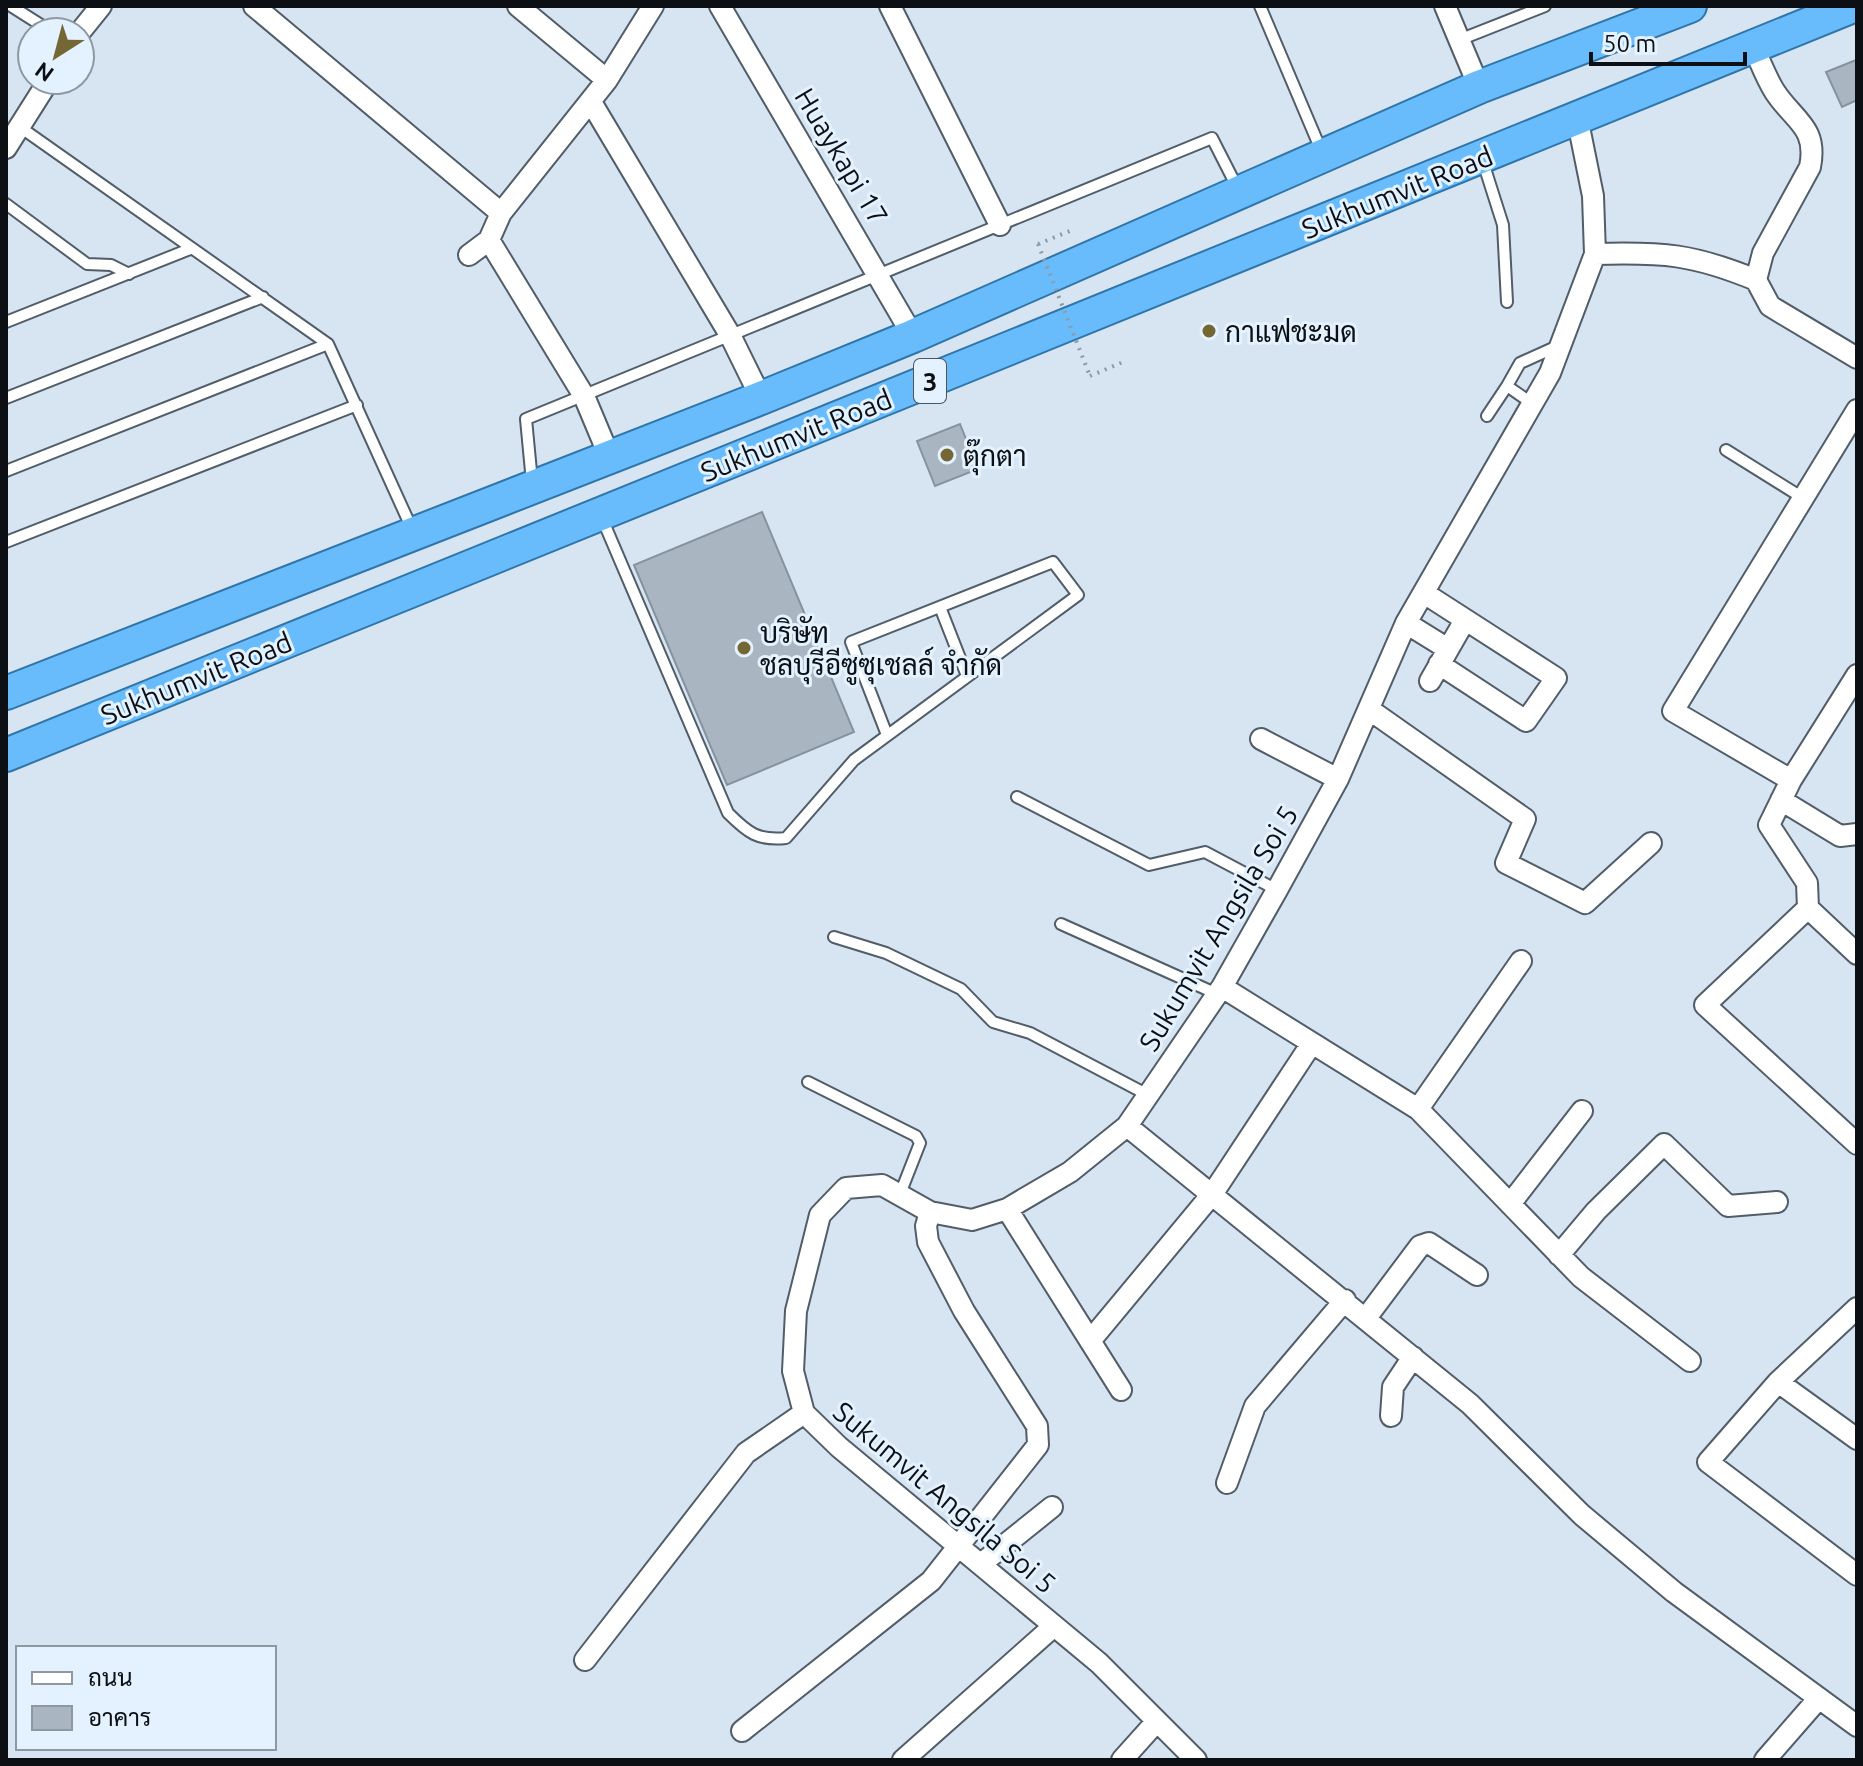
<svg xmlns="http://www.w3.org/2000/svg" width="1863" height="1766" font-family="Ubuntu,Sarabun,sans-serif">
<style>
.building{fill:#a9b6c2;stroke:#86939f;stroke-width:2}
.lines{fill:none;stroke-linecap:round;stroke-linejoin:round}
.service-casing{stroke:#515d68;stroke-width:14}
.minor-casing{stroke:#515d68;stroke-width:24}
.trunk-casing{stroke:#2f75aa;stroke-width:36}
.path{stroke:#8f9aa4;stroke-width:4;stroke-dasharray:2 6;stroke-linecap:butt}
.service{stroke:#fff;stroke-width:10}
.minor{stroke:#fff;stroke-width:20}
.trunk{stroke:#68bcfc;stroke-width:32}
.path-bridge{stroke:#8f9aa4;stroke-width:4;stroke-dasharray:2 6;stroke-linecap:butt}
.poi-dot{fill:#746734;stroke:#e4f2ff;stroke-width:3}
.labels{text-anchor:middle;dominant-baseline:central;stroke-width:6;stroke-linejoin:round;paint-order:stroke}
.shield{fill:#e4f2ff;stroke:#4d545b;stroke-width:2}
.shield-label{font-size:26px;font-weight:bold;fill:#0c1015}
.street-label{font-size:28px;fill:#0c1015;stroke:#e4f2ff}
.poi-label{font-size:28px;fill:#0c1015;stroke:#e4f2ff;text-anchor:start}
</style>
<rect width="100%" height="100%" fill="#d7e5f2"/>
<path class="building" d="M1856,60L1857,100L1842,107L1826,72Z
M960,424L978,469L935,486L917,441Z
M762,512L854,732L727,785L634,565Z"/>
<g class="lines">
<defs>
<path id="service" d="M11,6L52,32
M1260,6L1321,150
M1459,40L1545,6
M20,127L328,344L412,529
M1482,159L1503,225L1507,302
M6,204L87,264L111,265L129,274
M6,322L190,249
M1507,386L1520,363L1560,345
M6,398L263,297
M1487,416L1507,386L1533,404
M1726,450L1803,498
M6,471L328,344
M532,482L526,419L1212,138L1237,187
M601,516L728,813C748,833 758,841 786,838L854,760L1078,595L1053,562L851,642L887,735
M6,542L357,405
M940,607L967,676
M1017,797L1149,865L1205,852L1277,890
M1061,924L1217,994
M834,937L886,953L961,989L993,1022L1030,1033L1148,1095
M808,1082L916,1136L920,1143L900,1194"/>
<path id="minor" d="M254,6L501,213
M518,6L607,80
M720,6L913,336
M890,6L1000,225
M1445,6L1479,87
M80,32L101,6
M1753,46C1760,61 1766,78 1775,92C1794,121 1818,127 1810,167L1763,253L1756,280L1770,306L1857,358
M591,102L730,335L761,398
M6,148L49,80
M489,240L584,396L610,458
M1595,254C1663,252 1693,254 1756,280
M469,255L489,240L501,213L607,80L653,6
M1424,593L1556,678L1526,721L1439,664
M1406,623L1448,649
M1857,675L1791,780L1769,825L1807,883L1808,908L1705,1005L1857,1144
M1430,681L1465,620
M1370,710L1525,819L1506,863L1585,903L1651,843
M1261,739L1338,779
M1791,780L1673,711L1857,410
M1781,800L1840,836L1857,834
M1808,908L1857,954
M1222,987L1418,1109L1581,1277L1690,1361
M1418,1109L1521,961
M1127,1126L1470,1404L1582,1515L1674,1592L1857,1726
M1510,1204L1582,1111
M1007,1209L1121,1390
M1559,1255L1596,1211L1664,1144L1728,1206L1777,1202
M1857,1308L1778,1382L1708,1462L1857,1575
M1366,1318L1420,1246L1429,1243L1477,1275
M1090,1341L1213,1193L1312,1043
M1778,1382L1857,1439
M1391,1416L1393,1387L1413,1357
M1227,1483L1255,1406L1345,1300
M981,1564L1052,1507
M585,1660L746,1453L804,1413
M742,1731L931,1581L1038,1445L1037,1426L964,1311L928,1242L926,1226L930,1212
M903,1760L1054,1626
M1122,1760L1157,1721
M1196,1760L1099,1663L839,1447L804,1413L793,1371L796,1311L820,1215L846,1188L882,1185L930,1212L972,1220L1007,1209L1070,1172L1127,1126L1222,987L1277,890L1338,779L1406,623L1550,373L1595,254L1593,196L1577,117
M1765,1760L1819,1698"/>
<path id="trunk" d="M6,693L761,398L913,336L1479,87L1690,6
M6,755L1853,6"/>
</defs>
<use href="#service" class="service-casing"/>
<use href="#minor" class="minor-casing"/>
<use href="#trunk" class="trunk-casing"/>
<path class="path" d="M1038,244L1070,231
M1090,376L1123,362"/>
<use href="#service" class="service"/>
<use href="#minor" class="minor"/>
<use href="#trunk" class="trunk"/>
<path class="path-bridge" d="M1038,244L1090,376"/>
</g>
<g class="poi-dot">
<circle cx="1209" cy="331" r="8"/>
<circle cx="947" cy="455" r="8"/>
<circle cx="744" cy="648" r="8"/>
</g>
<g class="labels">
<rect class="shield" x="914" y="359" width="32" height="44" rx="6"/>
<g class="shield-label">
<text x="930" y="381">3</text>
</g>
<g class="street-label">
<text transform="translate(842 156) rotate(59)">Huaykapi 17</text>
<text transform="translate(1397 192) rotate(-22)">Sukhumvit Road</text>
<text transform="translate(796 435) rotate(-22)">Sukhumvit Road</text>
<text transform="translate(196 678) rotate(-22)">Sukhumvit Road</text>
<text transform="translate(1218 928) rotate(-59)">Sukumvit Angsila Soi 5</text>
<text transform="translate(945 1497) rotate(40)">Sukumvit Angsila Soi 5</text>
</g>
<g class="poi-label">
<text x="1225" y="331">กาแฟชะมด</text>
<text x="963" y="455">ตุ๊กตา</text>
<text x="760" y="632">บริษัท<tspan x="760" dy="32">ชลบุรีอีซูซุเชลล์ จำกัด</tspan></text>
</g>
</g>
<rect width="1863" height="1766" fill="none" stroke="#0c1015" stroke-width="16"/>
<rect x="16" y="1646" width="260" height="104" fill="#e4f2ff" stroke="#8e98a1" stroke-width="2"/>
<rect x="32" y="1672" width="40" height="12" fill="#ffffff" stroke="#8e98a1" stroke-width="2"/>
<text x="88" y="1686" font-size="24" fill="#0c1015">ถนน</text>
<rect x="32" y="1706" width="40" height="24" fill="#a9b6c2" stroke="#8e98a1" stroke-width="2"/>
<text x="88" y="1726" font-size="24" fill="#0c1015">อาคาร</text>
<g transform="translate(56 56) rotate(216)"><circle r="38" fill="#e4f2ff" stroke="#8e98a1" stroke-width="2"/>
<path d="M0-6L14 30L0 20L-14 30Z" fill="#746734"/>
<text y="-12" font-size="22" font-weight="bold" text-anchor="middle" fill="#0c1015">N</text>
</g>
<path d="M1591 52v12h154v-12" fill="none" stroke="#0c1015" stroke-width="4"/>
<text x="1603" y="52" font-size="24" fill="#0c1015" stroke="#e4f2ff" stroke-width="6" paint-order="stroke">50 m</text>
</svg>
